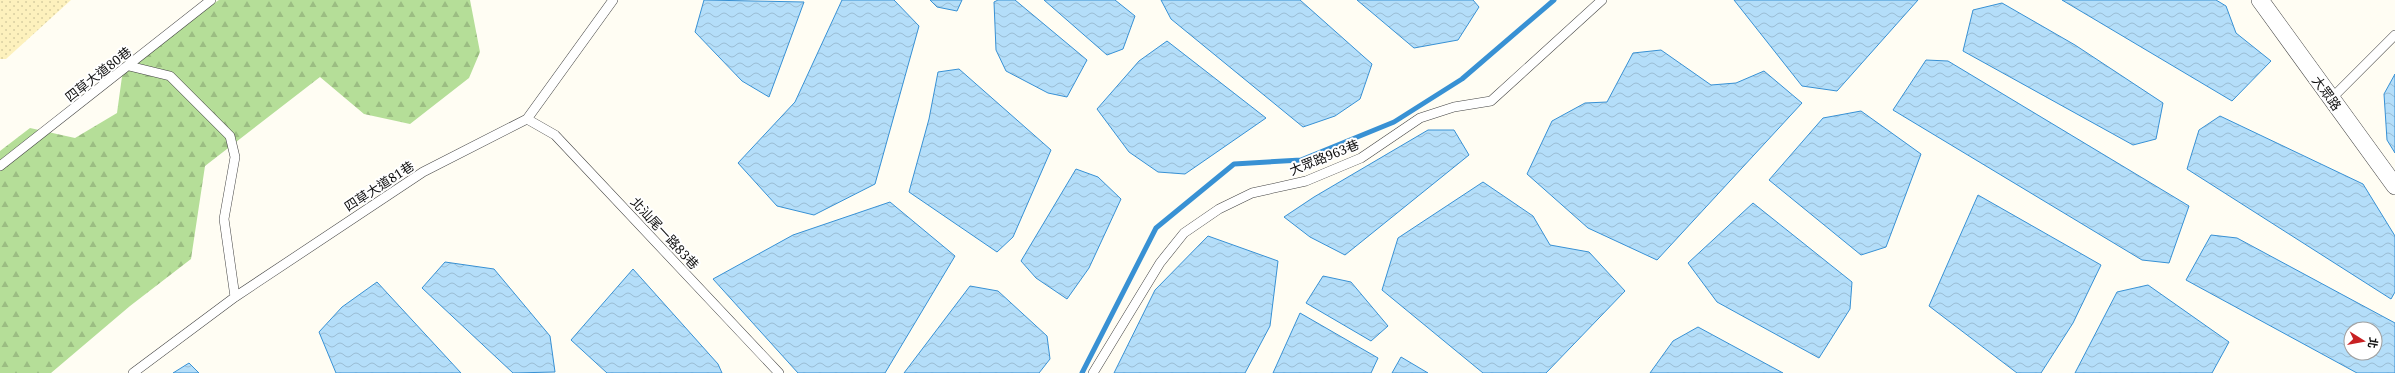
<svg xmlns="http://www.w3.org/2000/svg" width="2395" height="373" font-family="'Noto Serif','Noto Sans TC',serif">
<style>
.forest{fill:url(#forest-firs)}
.sand{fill:url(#sand-dots)}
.water{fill:url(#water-waves);stroke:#3891d4;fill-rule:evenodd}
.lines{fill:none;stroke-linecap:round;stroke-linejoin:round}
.stream{stroke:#3891d4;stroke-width:5}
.service-casing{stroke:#434343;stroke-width:10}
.minor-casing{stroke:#434343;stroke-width:18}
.service{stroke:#fff;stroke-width:9}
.minor{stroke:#fff;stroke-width:17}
.labels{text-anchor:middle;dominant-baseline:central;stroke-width:4;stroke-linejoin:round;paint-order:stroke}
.street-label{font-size:13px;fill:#101010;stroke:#fff}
</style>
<defs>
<pattern id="forest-firs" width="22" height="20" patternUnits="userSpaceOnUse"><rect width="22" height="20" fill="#b5de98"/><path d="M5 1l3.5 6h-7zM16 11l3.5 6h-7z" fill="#9bbd82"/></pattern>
<pattern id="sand-dots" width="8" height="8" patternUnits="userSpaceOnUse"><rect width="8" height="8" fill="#fdf1bd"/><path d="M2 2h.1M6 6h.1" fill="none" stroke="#d8cea1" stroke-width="1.8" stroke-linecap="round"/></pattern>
<pattern id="water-waves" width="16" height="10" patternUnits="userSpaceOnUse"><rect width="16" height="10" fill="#b4def9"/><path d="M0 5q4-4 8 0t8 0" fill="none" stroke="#9abdd4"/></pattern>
</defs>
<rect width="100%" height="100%" fill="#fffdf3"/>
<path class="forest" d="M219,0H470L480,52L469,78L410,124L364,114L320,77L205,166L191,259L130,306L51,373H0V151L30,128L75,138L117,113L124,62Z"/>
<path class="sand" d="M0,0H71L6,59H0Z"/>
<path class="water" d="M704,0L804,2L769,97L742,81L695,32Z
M842,0H894L919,26L875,184L814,215L777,206L738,163L795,102Z
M930,0H962L957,11L937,7Z
M998,0H1015L1087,60L1067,97L1048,93L1006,71L996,50L994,2Z
M1044,0H1115L1135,16L1123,49L1107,55Z
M1161,0H1300L1372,64L1360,99L1335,116L1303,127L1171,19Z
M1357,0H1473L1479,7L1458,40L1414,48Z
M1734,0H1918L1837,91L1802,86Z
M2062,0H2216L2226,6L2236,33L2271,61L2232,101Z
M2002,3L2075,45L2163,103L2156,139L2133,145L1963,51L1973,10Z
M1167,41L1266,118L1185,174L1158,172L1129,152L1097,109L1139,61Z
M1661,50L1711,85L1736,83L1764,71L1802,103L1657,260L1588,228L1527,174L1552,121L1585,103L1607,102L1633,53Z
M1926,60L1948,61L2189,206L2169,263L2142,260L1893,110Z
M959,69L1051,150L1013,237L997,252L909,192L929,119L938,72Z
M2395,74V153L2387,140L2384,94Z
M1861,111L1921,154L1886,247L1861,255L1769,180L1823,118Z
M2220,116L2363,184L2395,236V292L2391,299L2187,169L2199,130Z
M1428,130H1454L1469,155L1345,255L1310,237L1284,217L1314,197Z
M1076,169L1098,177L1121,199L1089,268L1067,299L1036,278L1021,261Z
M1483,182L1533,216L1550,245L1589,252L1625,291L1546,373H1483L1382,290L1398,238Z
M1978,195L2101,265L2073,323L2041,373H2017L1929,306Z
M890,202L955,256L885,373H798L713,279L793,235Z
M1753,203L1852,282L1850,309L1819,358L1717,302L1688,263Z
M2211,235L2237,238L2395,323V373H2357L2186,280ZM2351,329H2375V353H2351Z
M1208,236L1278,261L1270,326L1245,373H1114L1155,290Z
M445,262L494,269L550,336L555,372L513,373L422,288Z
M633,269L718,364L722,373H607L571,340Z
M1323,276L1351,282L1388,326L1371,341L1306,303Z
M377,282L461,373H336L319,332L342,307Z
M2148,285L2229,342L2212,373H2075L2117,292Z
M970,286L998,291L1047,336L1050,359L1039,373H904Z
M1300,313L1378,358L1371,373H1273Z
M1698,327L1783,373H1650L1673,341Z
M1401,357L1428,373H1392Z
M189,363L199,373H173Z"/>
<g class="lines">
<path class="stream" d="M1082,373L1156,228L1234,164L1301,160L1394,122L1462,79L1554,0"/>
<defs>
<path id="service" d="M129,66L170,76L230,136L235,157L224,219L235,297
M2331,99L2395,35
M527,119L555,135L779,373
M0,166L211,0
M133,373L235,297L423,172L527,119L613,0
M1093,373L1160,263L1184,233L1219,209L1252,193L1306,181L1361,158L1420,118L1454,107L1491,101L1602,0"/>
<path id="minor" d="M2260,0L2395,186"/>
</defs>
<use href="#service" class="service-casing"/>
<use href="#minor" class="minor-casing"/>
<use href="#service" class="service"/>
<use href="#minor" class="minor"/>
</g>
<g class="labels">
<g class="street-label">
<text transform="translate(98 74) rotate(-38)">四草大道80巷</text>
<text transform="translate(2327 93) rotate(54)">大眾路</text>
<text transform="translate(1324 157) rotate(-22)">大眾路963巷</text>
<text transform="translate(379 186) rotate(-33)">四草大道81巷</text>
<text transform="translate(665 233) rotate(47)">北汕尾一路83巷</text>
</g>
</g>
<g transform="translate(2363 341) rotate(101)"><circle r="19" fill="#ffffff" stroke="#9f9f9f"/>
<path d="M0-3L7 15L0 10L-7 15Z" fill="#c82023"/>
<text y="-6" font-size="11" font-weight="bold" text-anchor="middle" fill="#101010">北</text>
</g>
</svg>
